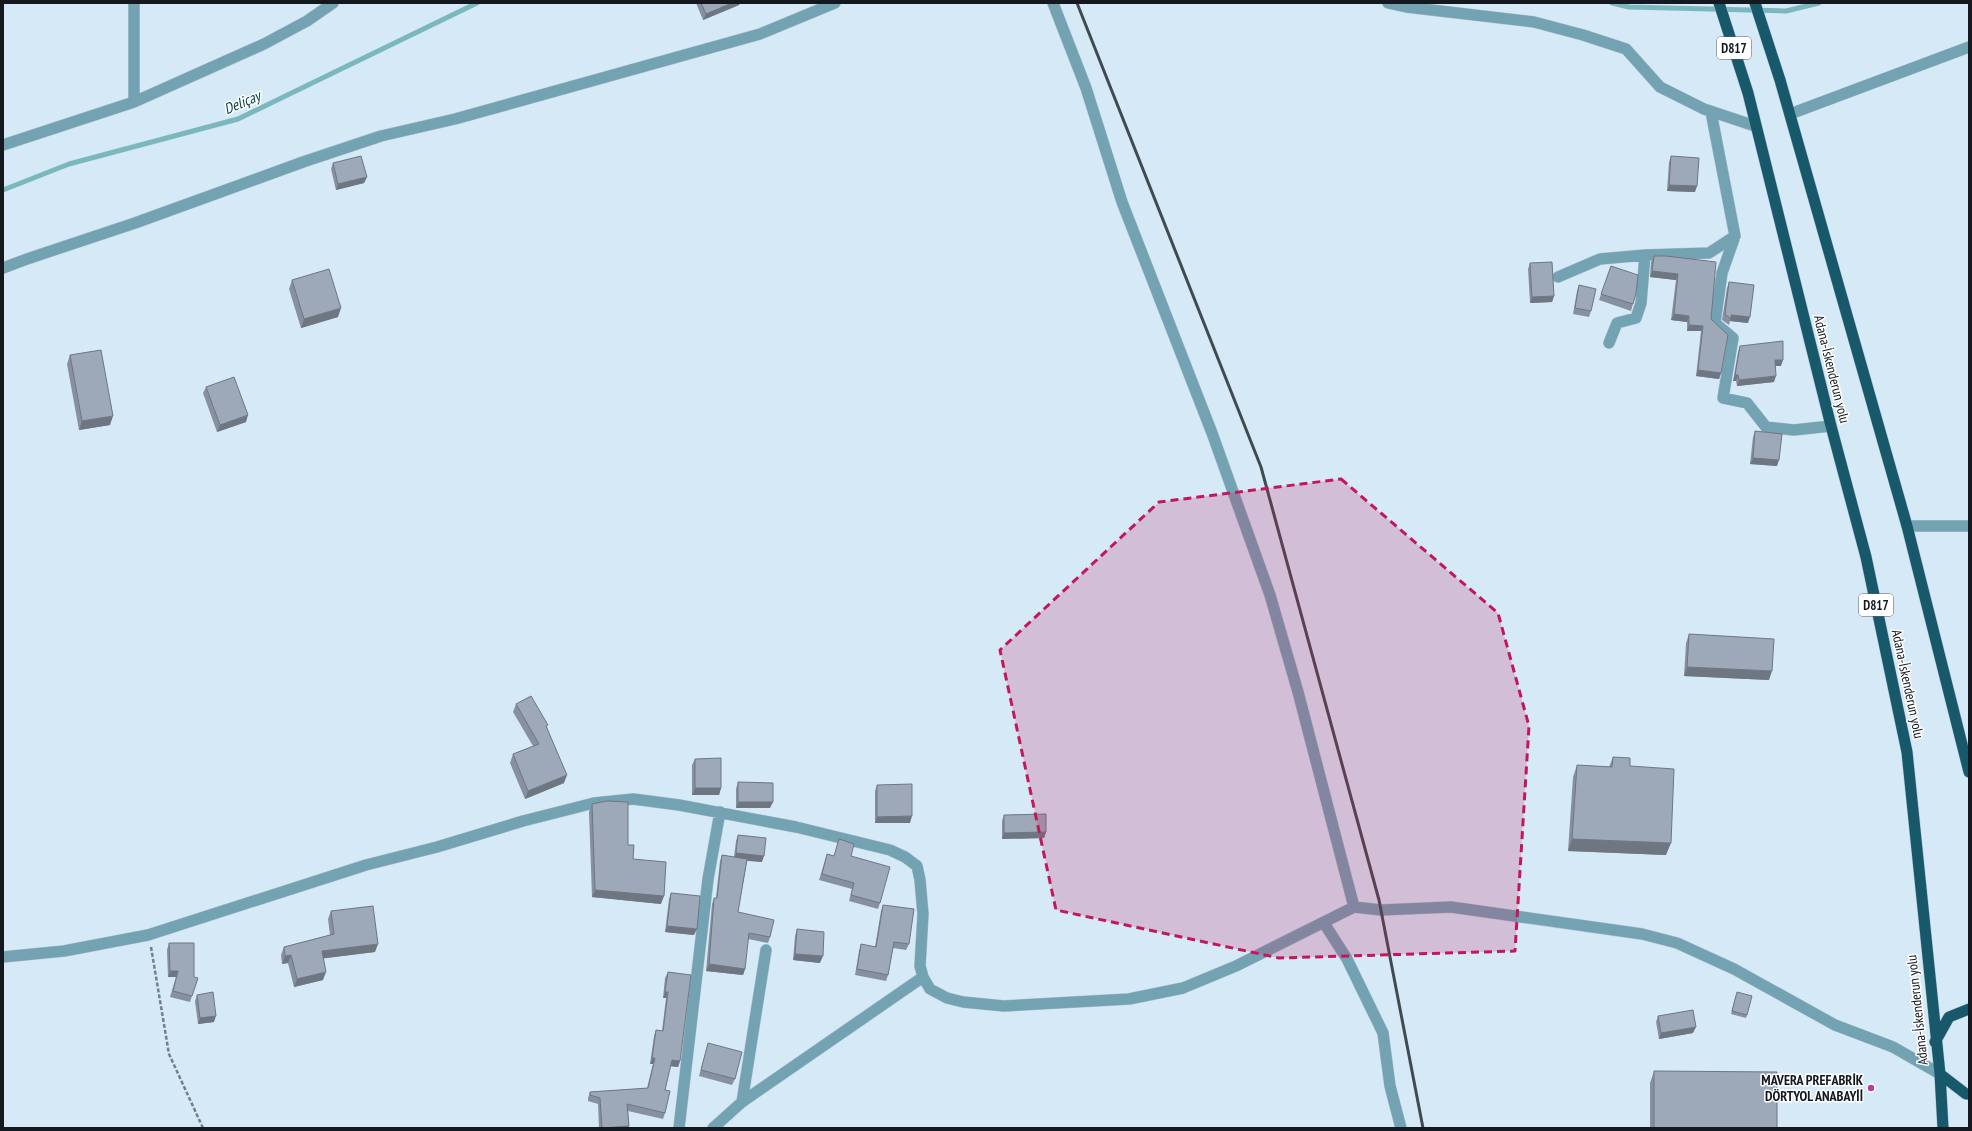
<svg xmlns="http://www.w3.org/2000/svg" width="1972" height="1131" font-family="'PT Sans Narrow',sans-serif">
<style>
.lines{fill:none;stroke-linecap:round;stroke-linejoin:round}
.stream{stroke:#7bb8bd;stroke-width:5}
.minor-casing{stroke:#b3c4d0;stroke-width:12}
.trunk-casing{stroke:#b3c4d0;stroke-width:12}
.path{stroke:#738089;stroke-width:2.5;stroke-dasharray:4 2;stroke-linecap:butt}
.minor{stroke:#73a2b2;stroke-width:11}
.trunk{stroke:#18586b;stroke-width:11}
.rail{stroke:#414a51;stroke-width:3}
.wall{fill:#87909f}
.shaded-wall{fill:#6e7682}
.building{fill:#9da8b9;stroke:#6e7682}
.marked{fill:#c2185b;fill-opacity:0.2;stroke:#c2185b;stroke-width:3;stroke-dasharray:8 5;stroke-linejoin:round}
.poi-dot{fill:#b3419c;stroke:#fff;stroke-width:1.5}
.labels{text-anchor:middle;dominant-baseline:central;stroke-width:3;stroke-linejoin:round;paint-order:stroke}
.shield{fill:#fff;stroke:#5a5e62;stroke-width:1}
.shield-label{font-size:13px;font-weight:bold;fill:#13191e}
.street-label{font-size:14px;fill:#13191e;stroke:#fff}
.poi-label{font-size:14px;font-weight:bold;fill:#13191e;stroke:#fff;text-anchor:end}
.water-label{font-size:15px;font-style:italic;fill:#064246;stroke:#fff}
</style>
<rect width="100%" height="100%" fill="#d6e9f7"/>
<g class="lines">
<path class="stream" d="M1612,3L1629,7L1786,11L1819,3
M3,190L69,164L238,119L477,3"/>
<defs>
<path id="minor" d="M1053,3L1086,88L1122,202L1212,433L1270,595L1298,692L1354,907
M1388,3L1406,7L1534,22L1583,35L1626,49L1660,87L1704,109L1755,126
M134,102V3
M1790,114L1969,47
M3,145L134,102L264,44L307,21L333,3
M1735,236L1722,273L1715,323L1733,338L1723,398L1747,403L1766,427L1794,430L1831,426
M3,268L27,259L135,223L303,162L381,136L455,119L760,34L835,3
M1558,277L1600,259L1645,255L1709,253L1735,236L1711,112
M1609,343L1617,323L1636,318L1641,303L1645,255
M1907,526H1969
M1324,923L1347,959L1383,1033L1390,1086L1401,1128
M3,957L64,951L148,935L366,865L437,847L523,821L594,803L633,799L679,805L796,827L890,850L905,857L917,866L920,880L923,914L920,966L923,977L930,989L947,998L963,1002L1004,1006L1129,999L1183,988L1236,966L1354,907L1381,910L1451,907L1642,934L1677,943L1734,969L1835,1025L1893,1047L1940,1074
M742,1102L766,950
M679,1128L708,879L720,812
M713,1128L742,1102L923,977"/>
<path id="trunk" d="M1719,3L1748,93L1831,426L1866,557L1907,752L1940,1074L1943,1128
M1755,3L1780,80L1907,526L1969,772
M1935,1042L1949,1017L1969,1009
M1940,1074L1966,1094H1969"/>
</defs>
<use href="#minor" class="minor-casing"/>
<use href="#trunk" class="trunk-casing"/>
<path class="path" d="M151,947L169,1054L203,1128"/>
<use href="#minor" class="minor"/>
<use href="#trunk" class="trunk"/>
<path class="rail" d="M1077,3L1261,467L1379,900L1423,1128"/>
</g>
<path class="wall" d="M696,3H740L739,5L703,20Z
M1671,156L1695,192L1667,191L1669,162Z
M333,163L367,177L364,183L336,190L331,169Z
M1654,256H1666L1711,319L1721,373L1719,379L1696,376L1701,331H1687V322L1671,320L1676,280L1650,277L1651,262Z
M1530,263L1554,296L1552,302L1530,303L1528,269Z
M1611,266L1636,293L1631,311L1599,300Z
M292,280L338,317L301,328L289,289Z
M1729,282L1748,323L1730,321L1729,325L1722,320L1727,288Z
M1579,285L1591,311L1589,317L1573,314L1577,291Z
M1740,346L1781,366H1775L1774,382L1737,386L1736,381H1733L1738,352Z
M70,355L110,425L79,430L67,364Z
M206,387L246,422L217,432L203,393Z
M1755,431L1777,466L1750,464L1753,437Z
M1689,634L1769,680L1684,676L1686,643Z
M516,704L547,727L564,783L525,799L510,763L513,754L533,746L513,712Z
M1613,757L1630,766L1666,855L1568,851L1573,777L1577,765L1609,767Z
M695,759L721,788L719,795H692V765Z
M738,782L770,808H736V789Z
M877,785L910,823H875V791Z
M592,804L628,845L633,859L661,904L592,897L589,812Z
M1004,815L1046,832L1044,838L1002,839V821Z
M738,835L762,862L747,861L738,912L770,937L768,943L748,939L745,969L743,975L706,971L712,904L714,898H716L720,861L722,855L734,857L736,841Z
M839,839L851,856L880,903L878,909L849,901L852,889L819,880L827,854L834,856Z
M671,893L694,935L665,932L669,899Z
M883,905L909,944L906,950L893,948L888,975L886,981L855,975L859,951L861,944L875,947L881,911Z
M331,911L375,952L324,958L323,980L294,987L288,963L282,964L281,955L284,947L330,935L328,919Z
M797,929L820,963L793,960L795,936Z
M169,943L192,996L190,1002L170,997L176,977H168L167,950Z
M668,972L680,1061L678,1067L670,1066L665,1090V1113L663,1119L628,1111L629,1126L628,1128H599L598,1104L588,1101V1098L590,1092L647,1088L653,1064H650L654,1036L656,1030L662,1031L666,998H663L665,978Z
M197,995L214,1022L198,1024L195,1001Z
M1736,995L1747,1015L1746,1018L1731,1014Z
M1658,1016L1693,1033L1659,1039L1656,1022Z
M708,1043L735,1079L732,1085L699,1076Z
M1654,1071L1777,1128H1650V1083Z"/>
<path class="shaded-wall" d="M732,3H740L739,5L703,20L706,14Z
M367,177L364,183L336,190L338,184Z
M1669,185L1697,186L1695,192L1667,191Z
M1652,271L1678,274L1676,280L1650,277Z
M1554,296L1552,302L1530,303L1532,297Z
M341,308L338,317L301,328L304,319Z
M1674,314L1689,316L1687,322L1671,320Z
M1731,315L1750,317L1748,323L1730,321Z
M1689,325L1703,326L1701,331H1687Z
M1775,360H1783L1781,366H1772Z
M1698,370L1721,373L1719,379L1696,376Z
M1735,375H1738L1736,381H1733Z
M1776,376L1774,382L1737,386L1739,380Z
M248,415L246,422L217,432L220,425Z
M113,416L110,425L79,430L82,421Z
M1753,458L1779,460L1777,466L1750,464Z
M1687,667L1772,671L1769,680L1684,676Z
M567,775L564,783L525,799L528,791Z
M695,788H721L719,795H692Z
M738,802H773L770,808H736Z
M912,816L910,823H875L877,817Z
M1046,832L1044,838L1002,839L1004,833Z
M1572,839L1671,843L1666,855L1568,851Z
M736,853L764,856L762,862L734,859Z
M595,890L664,896L661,904L592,897Z
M667,926L697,929L694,935L665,932Z
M378,944L375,952L319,959L322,951Z
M795,954L823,956L820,963L793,960Z
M291,955L288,963L282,964L285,956Z
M709,964L745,969L743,975L706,971Z
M170,971H178L176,977H168Z
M326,972L323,980L294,987L297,979Z
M665,992H668L666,998H663Z
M216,1016L214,1022L198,1024L200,1018Z
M1696,1027L1693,1033L1659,1039L1661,1033Z
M652,1058H655L653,1064H650Z
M672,1060L680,1061L678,1067L670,1066Z
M629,1126L628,1128H602Z"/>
<path class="building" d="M701,3H732L706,14Z
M361,156L367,177L338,184L333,163Z
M1671,156L1699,158L1697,186L1669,185Z
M1654,256H1666L1716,262L1711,319L1728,335L1721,373L1698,370L1703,326L1689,325V316L1674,314L1678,274L1652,271Z
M1552,262L1554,296L1532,297L1530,263Z
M1611,266L1638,275L1636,293L1633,304L1601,294Z
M329,269L341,308L304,319L292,280Z
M1729,282L1754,285L1750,317L1731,315V319L1725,314Z
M1579,285L1596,289L1591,311L1575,308Z
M1783,341V360H1775L1776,376L1739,380L1738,375H1735L1740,346Z
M101,350L113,416L82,421L70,355Z
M234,377L248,415L220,425L206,387Z
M1755,431L1782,434L1779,460L1753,458Z
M1689,634L1774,639L1772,671L1687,667Z
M531,696L548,725L546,726L567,775L528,791L513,754L539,744L516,704Z
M1613,757L1630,758V766L1674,769L1671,843L1572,839L1577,765L1612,767Z
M721,758V788H695V759Z
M738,782L773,783V802H738Z
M912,784V816L877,817V785Z
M607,801L628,802V845H634L633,859L666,862L664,896L595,890L592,804Z
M1046,814V832L1004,833V815Z
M738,835L766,838L764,856L736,853Z
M839,839L854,844L851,856L890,867L880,903L851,895L854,883L822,874L827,854L834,856Z
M722,855L747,859L738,912L774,920L770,937L749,933L745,969L709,964L714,898H717Z
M671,893L700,896L697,929L667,926Z
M883,905L914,909L909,944L894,942L888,975L857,969L861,944L876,947Z
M373,906L378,944L322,951L326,972L297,979L291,955L285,956L284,947L334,934L331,911Z
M797,929L824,932L823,956L795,954Z
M169,943H194V977L198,978L192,996L173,991L178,971H170Z
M668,972L691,975L680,1061L672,1060L665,1090L670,1091L665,1113L627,1104L629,1126L602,1128L600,1098L590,1095V1092L648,1088L655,1058H652L656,1030L663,1031L668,992H665Z
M213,992L216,1016L200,1018L197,995Z
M1737,992L1752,996L1747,1015L1732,1011Z
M1693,1010L1696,1027L1661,1033L1658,1016Z
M708,1043L742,1052L735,1079L701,1070Z
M1654,1071L1777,1072V1128H1654Z"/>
<path class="marked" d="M1341,479L1498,613L1529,726L1515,951L1279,958L1056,910L1000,650L1159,502Z"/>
<circle class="poi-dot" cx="1871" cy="1088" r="4"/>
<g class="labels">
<g class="shield">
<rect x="1717" y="37" width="34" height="22" rx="3"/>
<rect x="1859" y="594" width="34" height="22" rx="3"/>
</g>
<g class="shield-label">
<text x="1734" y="48">D817</text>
<text x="1876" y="605">D817</text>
</g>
<g class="street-label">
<text transform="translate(1832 369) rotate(76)">Adana-İskenderun yolu</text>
<text transform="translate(1908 684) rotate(78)">Adana-İskenderun yolu</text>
<text transform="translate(1917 1010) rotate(-96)">Adana-İskenderun yolu</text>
</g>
<g class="poi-label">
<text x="1863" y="1080">MAVERA PREFABRİK<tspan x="1863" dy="16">DÖRTYOL ANABAYİİ</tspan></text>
</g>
<g class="water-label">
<text transform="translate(242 102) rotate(-23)">Deliçay</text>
</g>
</g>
<rect width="1972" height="1131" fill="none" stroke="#13191e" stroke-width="8"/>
</svg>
